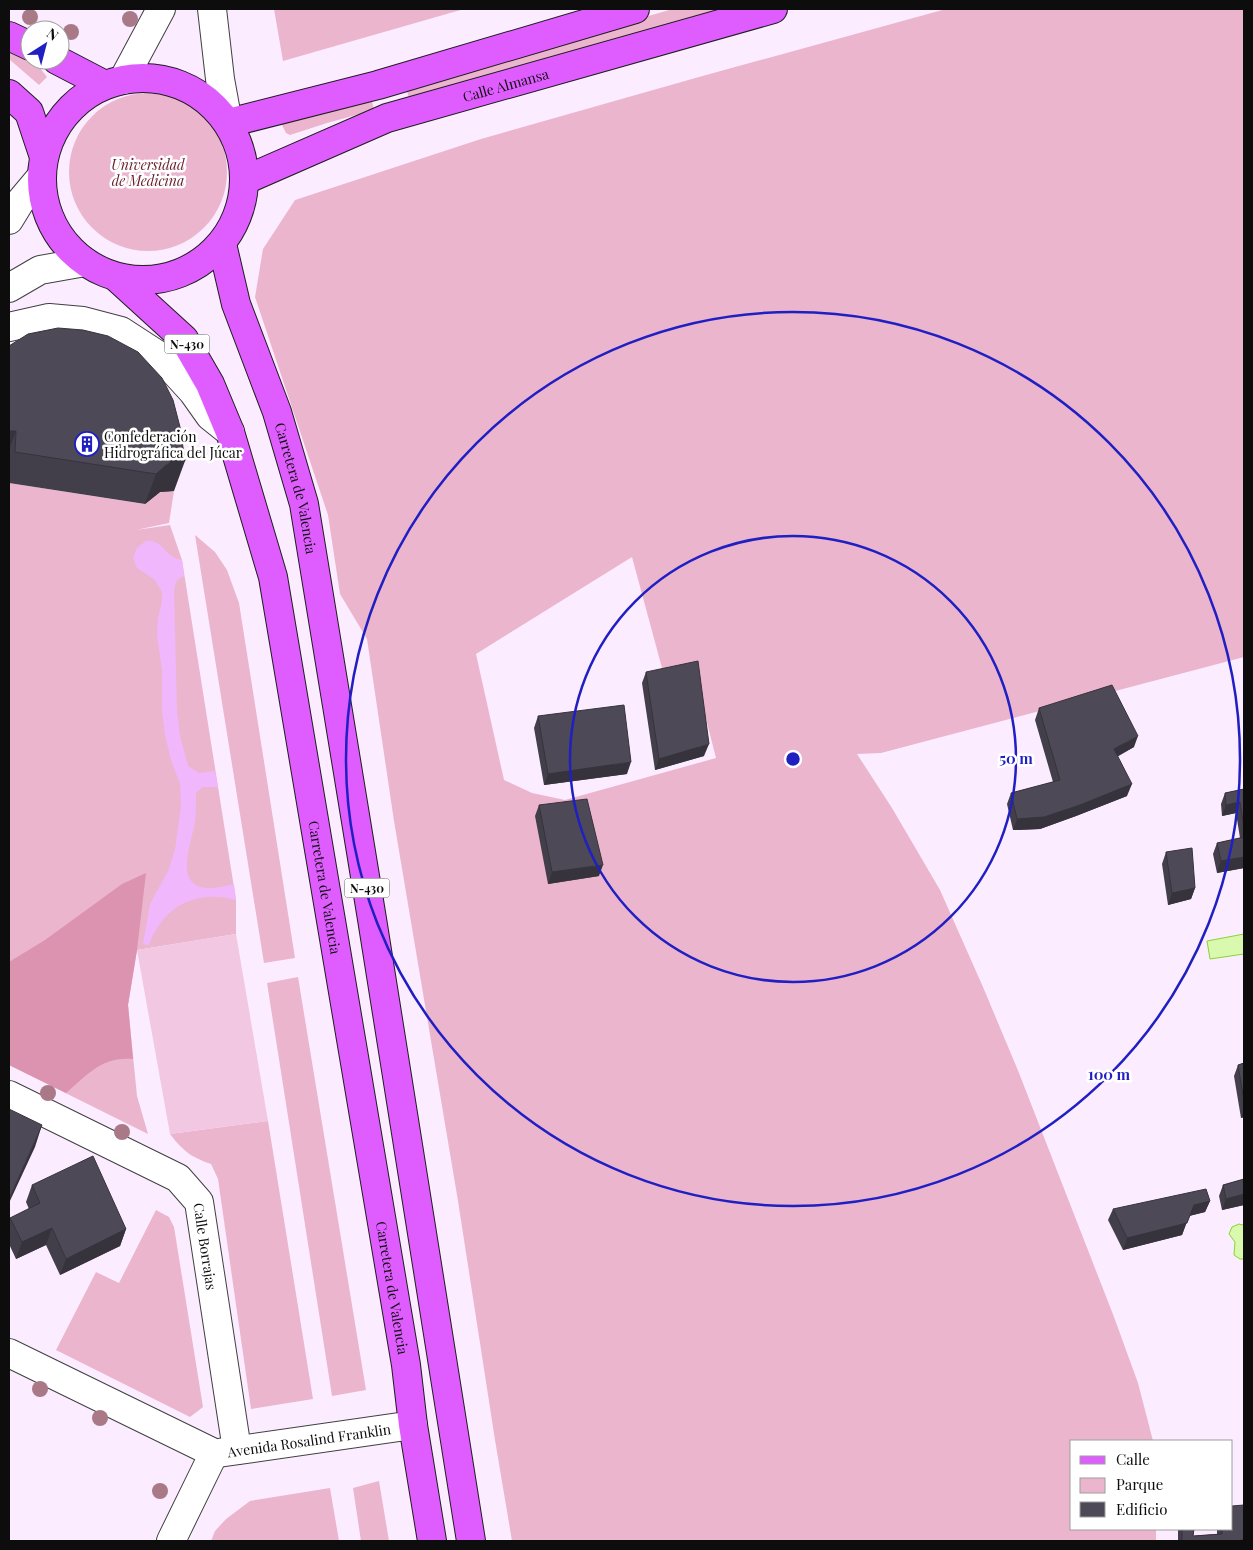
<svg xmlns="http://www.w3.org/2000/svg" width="1253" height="1550" font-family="'Playfair Display',serif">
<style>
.green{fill:#ebb5ce;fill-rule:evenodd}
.forest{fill:#dc93b0}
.sand{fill:#f1b7fd}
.pitch{fill:#f2c7e1}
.water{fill:#d9f9af;stroke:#8bd333}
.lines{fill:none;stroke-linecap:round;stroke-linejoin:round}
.minor-casing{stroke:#404040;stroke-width:30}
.major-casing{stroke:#1e1e1e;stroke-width:30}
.minor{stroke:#fff;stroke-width:28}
.major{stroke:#df5dfe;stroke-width:28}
.tree{fill:#aa7988}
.wall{fill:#433f4a}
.shaded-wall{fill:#37333c}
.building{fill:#4e4956;stroke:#37333c}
.ring{fill:none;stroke:#1f1fc2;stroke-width:2.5}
.labels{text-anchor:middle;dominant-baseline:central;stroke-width:5;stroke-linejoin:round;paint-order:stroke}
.shield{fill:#fff;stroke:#565656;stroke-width:1}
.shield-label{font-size:12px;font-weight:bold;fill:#0d0d0d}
.street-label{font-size:14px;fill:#0d0d0d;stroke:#fff}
.park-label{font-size:14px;font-style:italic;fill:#671b27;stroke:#fff}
.poi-label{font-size:14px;fill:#0d0d0d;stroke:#fff;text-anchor:start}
.centre{fill:#1f1fc2;stroke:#fff;stroke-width:2.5}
.ring-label{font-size:15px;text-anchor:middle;font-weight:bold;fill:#1f1fc2;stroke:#fff;stroke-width:5;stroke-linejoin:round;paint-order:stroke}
</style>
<rect width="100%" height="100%" fill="#fcecff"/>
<path class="green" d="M274,9H464L283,61Z
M673,9H733L410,101L405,85Z
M946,9H1244V657L881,753L857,754L892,808L940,890L983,987L1019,1073L1114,1317L1138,1383L1153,1441H1072V1529H1156V1541H512L495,1440L458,1201L394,821L367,639L340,594L328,515L255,297L263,249L295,200L481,139L699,77ZM632,557L662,668L694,672L716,758L565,800L532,793L504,780L476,654Z
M9,52L40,68L47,77L39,85L9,59Z
M69 172a79 79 0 1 1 158 0a79 79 0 1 1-158 0Z
M371,97L374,110L327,123L290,135L286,133L281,123Z
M9,483L144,504L160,492L174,491L169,523L136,530L170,525L182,560L236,900V934L137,950L128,1005L137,1096L148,1134L9,1065Z
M195,535L215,552L227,570L239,603L295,958L264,963Z
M298,977L366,1390L332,1396L267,983Z
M268,1121L313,1399L251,1409L218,1179L211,1164C191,1157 183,1151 170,1134Z
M156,1210L169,1217L174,1227L203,1407L190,1417L56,1350L96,1272L119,1283Z
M379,1481L389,1541H361L353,1488Z
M330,1488L339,1541H211L215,1531L226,1519L250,1501Z"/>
<path class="forest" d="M146,873L137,950L128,1005L133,1059C102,1056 87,1075 66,1093L9,1065V962L45,940L122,884Z"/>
<path class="sand" d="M146,541C164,539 165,559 182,560L184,576C176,578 175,584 174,592L177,711L180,736L188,766L199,773L215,771L218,787H203L196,793C196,802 196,811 195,821C193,840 172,885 206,888C215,889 225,886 234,884L236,900C196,889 163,906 149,945L143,944L150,904L168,871L175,850L181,806L180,784L171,760L165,735L162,709V670L157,635L158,618L162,601V592L155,580L137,568L133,558L137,548Z"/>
<path class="pitch" d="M236,934L268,1121L170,1134L137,950Z"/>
<path class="water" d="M1244,934V954L1210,959L1207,941Z
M1239,1224L1242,1225L1244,1224V1259H1240L1234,1255L1235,1242L1229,1234L1232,1227Z"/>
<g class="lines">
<defs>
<g id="minor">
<path d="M212,9L220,79L228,123"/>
<path d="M123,80L161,9"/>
<path d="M9,220L20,202L41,177"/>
<path d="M9,288L40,270L85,262"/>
<path d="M9,327L49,318L83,321L121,331L161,357L193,392L210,416L230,432"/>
<path id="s1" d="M9,1095L178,1178L199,1202L237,1450"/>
<path d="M9,1353L214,1453"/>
<path id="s2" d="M218,1453L413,1425"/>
<path d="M171,1541L214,1453"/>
</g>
<g id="major">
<path d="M9,36L30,46"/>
<path d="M57,60L105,85"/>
<circle cx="143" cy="179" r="101"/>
<path d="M9,94L29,112L44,157"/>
<path d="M228,123L378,85L635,9"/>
<path id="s3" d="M245,180L387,118L773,9"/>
<path id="s4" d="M222,244L236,304L277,412L304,504L372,919L471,1541"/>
<path id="s5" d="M116,277L184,339L210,384L230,432L273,577L406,1365L413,1425L432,1541"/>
</g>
</defs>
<use href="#minor" class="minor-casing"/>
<use href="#major" class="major-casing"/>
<use href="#minor" class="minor"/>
<use href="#major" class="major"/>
</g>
<g class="tree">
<circle cx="30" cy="17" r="8"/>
<circle cx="130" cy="19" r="8"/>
<circle cx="71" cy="32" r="8"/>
<circle cx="48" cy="1093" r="8"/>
<circle cx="122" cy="1132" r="8"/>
<circle cx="40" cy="1389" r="8"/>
<circle cx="100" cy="1418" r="8"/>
<circle cx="160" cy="1491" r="8"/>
</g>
<path class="wall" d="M9,346L138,352L174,491L160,492L145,504L9,483Z
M646,672L704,756L655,770L642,683Z
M1039,708L1134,747L1117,756L1127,796L1076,816L1040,829L1013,830L1007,804L1011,793L1053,782L1035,720Z
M538,716L627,774L544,785L534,728Z
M1244,789V868L1217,873L1213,854L1217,843L1240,838L1236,813L1222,816L1221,804L1225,793Z
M539,805L599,876L548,884L535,816Z
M1166,852L1195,888L1191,899L1168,905L1162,864Z
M1244,1063V1117L1241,1118L1234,1076L1238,1065Z
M1244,1179V1205L1222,1210L1219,1196L1223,1185Z
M32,1185L126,1229L120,1246L60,1275L46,1245L16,1259L9,1244V1222L10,1218L29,1209L26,1202Z
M1210,1201L1205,1212L1189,1216L1182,1235L1123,1250L1108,1220L1113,1209Z
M1178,1529H1194L1193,1536L1217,1534V1529H1232L1244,1541H1178Z"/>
<path class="shaded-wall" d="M9,431H16L9,450Z
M171,461H185L174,491L160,492L145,504L156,474Z
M1138,736L1134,747L1110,761L1114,749Z
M709,744L704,756L655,770L659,759Z
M631,762L627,774L544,785L548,774Z
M1132,784L1127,796L1076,816L1040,829L1013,830L1017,819Z
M1240,802L1236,813L1222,816L1226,805Z
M1244,857V868L1217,873L1221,861Z
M603,865L599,876L548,884L552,872Z
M1195,888L1191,899L1168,905L1172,893Z
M1244,1109V1117L1241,1118Z
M42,1125L35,1147L9,1203V1199Z
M1244,1194V1205L1222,1210L1226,1199Z
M1210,1201L1205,1212L1189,1216L1182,1235L1123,1250L1127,1238L1194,1205Z
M52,1228L46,1245L16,1259L22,1242Z
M126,1229L120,1246L60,1275L66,1259Z"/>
<path class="building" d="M58,328L83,330L108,336L138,352L162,378L173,400L180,427L185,461H171L156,474L15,452L16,431H9V346L28,334Z
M698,661L709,744L659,759L646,672Z
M1112,685L1138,736L1114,749L1132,784L1080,805L1044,817L1017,819L1011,793L1060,780L1039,708Z
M624,705L631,762L548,774L538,716Z
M1244,789V828L1240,802L1226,805L1225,793Z
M587,799L603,865L552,872L539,805Z
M1244,837V857L1221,861L1217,843Z
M1192,848L1195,888L1172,893L1166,852Z
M1244,1063V1101L1238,1065Z
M9,1109L42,1125L9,1199Z
M93,1156L126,1229L66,1259L52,1228L22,1242L10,1218L40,1203L32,1185Z
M1244,1179V1194L1226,1199L1223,1185Z
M1206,1189L1210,1201L1194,1205L1187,1223L1127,1238L1113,1209Z
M1244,1505V1540L1232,1541H1182V1529H1194L1193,1536L1222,1534V1529H1232V1506Z"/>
<g class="ring">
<circle cx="793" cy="759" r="223"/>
<circle cx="793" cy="759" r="447"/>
</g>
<defs>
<symbol id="building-ring" viewBox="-11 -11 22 22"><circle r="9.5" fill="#fff" stroke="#1f1fc2" stroke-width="1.5"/><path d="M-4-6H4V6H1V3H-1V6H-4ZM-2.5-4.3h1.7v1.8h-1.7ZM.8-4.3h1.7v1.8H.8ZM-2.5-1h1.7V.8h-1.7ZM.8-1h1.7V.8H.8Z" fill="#1f1fc2"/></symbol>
</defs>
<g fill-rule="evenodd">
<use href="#building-ring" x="73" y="430" width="28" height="28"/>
</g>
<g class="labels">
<g class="shield">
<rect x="164.5" y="334.5" width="45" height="19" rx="4"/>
<rect x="344.5" y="878.5" width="45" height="19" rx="4"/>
</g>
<g class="shield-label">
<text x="187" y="344">N-430</text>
<text x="367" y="888">N-430</text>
</g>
<g class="street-label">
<text stroke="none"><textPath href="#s3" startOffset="278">Calle Almansa</textPath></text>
<text stroke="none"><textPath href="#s4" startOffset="256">Carretera de Valencia</textPath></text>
<text stroke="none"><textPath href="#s5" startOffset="662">Carretera de Valencia</textPath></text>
<text stroke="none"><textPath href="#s1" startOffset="265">Calle Borrajas</textPath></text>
<text stroke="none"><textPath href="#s5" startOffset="1068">Carretera de Valencia</textPath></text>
<text stroke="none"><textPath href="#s2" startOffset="92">Avenida Rosalind Franklin</textPath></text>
</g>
<g class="park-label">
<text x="148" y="164">Universidad<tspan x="148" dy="16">de Medicina</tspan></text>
</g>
<g class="poi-label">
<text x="104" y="436">Confederación<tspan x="104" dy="16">Hidrográfica del Júcar</tspan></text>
</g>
</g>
<circle cx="793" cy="759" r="8" class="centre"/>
<g class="ring-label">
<text x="1016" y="764">50 m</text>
<text x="1109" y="1080">100 m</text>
</g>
<rect width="1253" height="1550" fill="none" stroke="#0d0d0d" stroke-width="20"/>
<rect x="1070" y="1440" width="162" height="90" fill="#ffffff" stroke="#9e9e9e"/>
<rect x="1080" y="1456" width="25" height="8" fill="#df5dfe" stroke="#9e9e9e"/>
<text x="1116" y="1465" font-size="15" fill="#0d0d0d">Calle</text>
<rect x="1080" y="1478" width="25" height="15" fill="#ebb5ce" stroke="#9e9e9e"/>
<text x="1116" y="1490" font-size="15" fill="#0d0d0d">Parque</text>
<rect x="1080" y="1502" width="25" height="15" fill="#4e4956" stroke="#9e9e9e"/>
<text x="1116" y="1515" font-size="15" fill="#0d0d0d">Edificio</text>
<g transform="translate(45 45) rotate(36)"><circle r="24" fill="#ffffff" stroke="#9e9e9e"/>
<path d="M0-4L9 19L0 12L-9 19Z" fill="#1f1fc2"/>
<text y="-8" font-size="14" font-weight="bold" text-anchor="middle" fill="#0d0d0d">N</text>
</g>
</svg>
